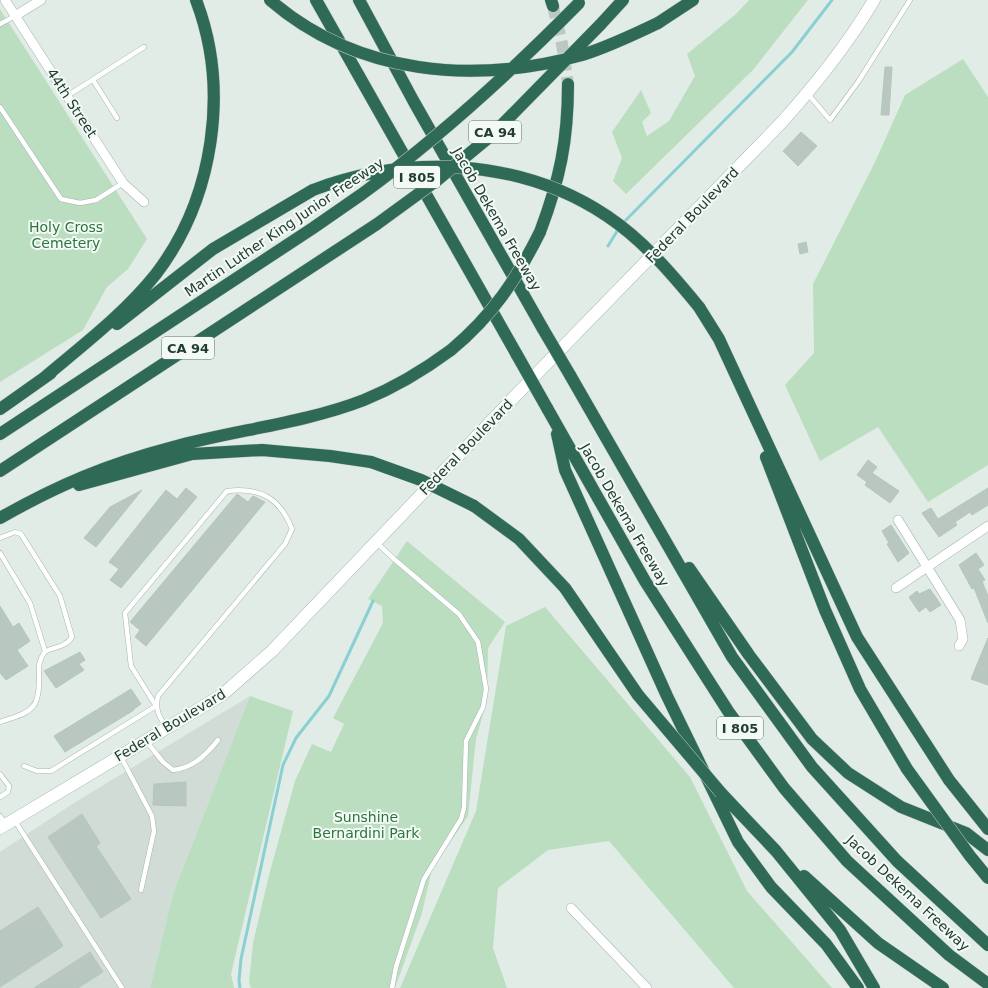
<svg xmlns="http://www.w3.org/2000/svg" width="988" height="988" font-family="'DejaVu Sans',sans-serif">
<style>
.built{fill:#d0dcd5}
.green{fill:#bbdec0}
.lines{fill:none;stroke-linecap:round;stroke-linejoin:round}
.stream{stroke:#8acfd1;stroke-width:3}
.building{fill:#b8c7bf;stroke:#b5c6bd}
.motorway-tunnel{stroke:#bcc9c3;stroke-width:12;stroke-dasharray:12 6;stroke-linecap:butt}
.service-casing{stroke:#a5b4ad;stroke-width:5.5}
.minor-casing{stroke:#a5b4ad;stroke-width:10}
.secondary-casing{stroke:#a1b8ad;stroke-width:13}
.motorway-casing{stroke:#c1c9c6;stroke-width:13}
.service{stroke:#fff;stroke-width:4.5}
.minor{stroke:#fff;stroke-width:9}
.secondary{stroke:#fff;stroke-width:12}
.motorway{stroke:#2e6a56;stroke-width:12}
.motorway-bridge-casing{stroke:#c1c9c6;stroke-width:13;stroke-linecap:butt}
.motorway-bridge{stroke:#2e6a56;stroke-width:12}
.labels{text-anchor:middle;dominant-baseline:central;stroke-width:4;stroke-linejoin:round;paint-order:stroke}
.shield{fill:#f3f9f5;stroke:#61766d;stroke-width:1}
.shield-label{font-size:13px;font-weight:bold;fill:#223e33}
.street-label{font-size:14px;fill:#223e33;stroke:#f3f9f5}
.park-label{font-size:14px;fill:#2c753f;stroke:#f3f9f5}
</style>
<rect width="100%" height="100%" fill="#e2ece7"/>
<path class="built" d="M250,696L173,894L150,988H0V852L74,803Z"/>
<path class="green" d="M749,0H808L753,70L626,194L613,181L622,158L612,132L641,90L651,113L642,122L647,136L669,121L695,76L687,54L736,14Z
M0,9L147,239L128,269L107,287L83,330L0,382Z
M963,59L988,97V465L928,502L878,427L820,461L785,385L814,353L813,284L875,162L905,95Z
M407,541L505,622L488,648L487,700L476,739L468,816L432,869L422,913L395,988H251L249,982L253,943L269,875L295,781L312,744L331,752L344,724L333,718L383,623L382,606L368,599Z
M545,607L690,777L747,891L832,988H734L609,841L548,850L498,888L493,948L507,988H400L476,811L506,626Z
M250,696L293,711L231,974L234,988H150L173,894Z"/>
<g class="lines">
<path class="stream" d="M622,224L792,52L832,0
M608,246L619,228
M240,988L239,980L241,959L283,765L296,738L329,696L373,601"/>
</g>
<path class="building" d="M885,67H892L889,115H881Z
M801,132L817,146L798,166L783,151Z
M806,242L808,252L800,254L798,244Z
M868,460L877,467L872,473L899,491L890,503L865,485L867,482L857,475Z
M186,488L197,497L121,588L110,580L119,569L109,562L166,490L177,499Z
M988,488V505L972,515L970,512L955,522L957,525L939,537L922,513L931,508L938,519Z
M142,490L96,547L84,538L110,507Z
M237,494L248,502L253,496L265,502L146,646L135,637L140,630L130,622Z
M891,525L909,553L898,562L887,544L889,543L882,531Z
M976,553L984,565L978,569L985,580L982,581L988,596V623L974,588L972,589L959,565Z
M930,589L941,605L930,612L926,607L919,612L909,597L917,591L919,594Z
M0,606L13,627L19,623L30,641L17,650L28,666L6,680L0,673Z
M988,638V685L971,679Z
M80,652L85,660L79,664L84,670L56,688L44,671Z
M131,689L141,704L134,709V710L65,752L54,736Z
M186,782V806L153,805L154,784Z
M82,814L100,843L96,846L131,899L101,918L48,837Z
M38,907L63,946L0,987V931Z
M90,952L103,972L78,988H34Z"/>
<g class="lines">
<path class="motorway-tunnel" d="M553,6L562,44L568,84"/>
<defs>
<path id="service" d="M0,24L15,16
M93,80L117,118
M808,94L830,120L858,82L910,0
M67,96L144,47
M0,107L61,199L80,203L96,200L123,183
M0,538L15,532L21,534L60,596L72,637C65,649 49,647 44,653C38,662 39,667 39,677C40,711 30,712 0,722
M377,543L394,559L459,614L478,642L486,689L483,707L466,741L464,808L461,819L424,879L396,967L392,988
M0,553L30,603L45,651
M147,742L163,762L173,770C193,768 206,755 218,740
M121,757L152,816L154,831L141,890
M24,766L37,771H51L156,706L131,666L125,613L227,491C260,487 280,498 292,529L285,544L158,696C155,710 159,717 167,728
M0,774L9,786L8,792L0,797
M0,816L5,824
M15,821L122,988"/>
<path id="minor" d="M5,0L123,183L144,202
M15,16L41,0
M898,520L960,620L963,639L959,646
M896,588L988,526
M571,908L647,988"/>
<path id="secondary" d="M0,828L222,695L272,651L518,393L782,122C816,84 848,44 874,0"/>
<path id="motorway" d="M316,0L517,355
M359,0L414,102L543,329
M551,0L553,6
M658,23L693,0
M600,25L623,0
M540,232C560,179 568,140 568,84
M699,307L719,339L857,637L949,780L988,829
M117,324L213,249L313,190
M570,375L732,657L812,767L897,861L988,945
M45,377C83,345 125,313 156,274C214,198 230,89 196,0
M547,408L645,581L728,711L784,788L847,861L949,955L988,984
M0,409L51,373
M0,434L313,228L362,194
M557,434L565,470L667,696L738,842L771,887L826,944L858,988
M766,457L825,610L860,689L907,769
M0,471L377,224
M79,485L192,454L262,450L330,456L371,462
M474,506L519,539L565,588L638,695
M0,518C58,485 108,464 173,447C235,430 305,423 364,400C396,387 424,370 451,350
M689,568L749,655L812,739L848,773L901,807L966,833L988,850
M721,793L776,851L840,930L874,988
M804,876L878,943L943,988"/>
</defs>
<use href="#service" class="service-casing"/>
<use href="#minor" class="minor-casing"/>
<use href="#secondary" class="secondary-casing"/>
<use href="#motorway" class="motorway-casing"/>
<use href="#service" class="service"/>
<use href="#minor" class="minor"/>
<use href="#secondary" class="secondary"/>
<use href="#motorway" class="motorway"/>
<defs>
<path id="motorway-bridge" d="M270,0C357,75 474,85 582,55C608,47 633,35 658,23
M313,190C408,154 520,158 607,216C643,240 672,274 699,307
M362,194C440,137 511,72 579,3
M377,224L436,181L493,134L600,25
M543,329L570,375
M451,350C493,315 516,280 540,232
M517,355L547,408
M371,462L421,480L474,506
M638,695L721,793
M907,769L970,856L988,878"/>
</defs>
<use href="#motorway-bridge" class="motorway-bridge-casing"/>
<use href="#motorway-bridge" class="motorway-bridge"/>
</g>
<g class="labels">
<g class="shield">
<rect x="469" y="121" width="52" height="22" rx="3"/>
<rect x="394" y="166" width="46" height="22" rx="3"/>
<rect x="162" y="337" width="52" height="22" rx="3"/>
<rect x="717" y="717" width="46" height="22" rx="3"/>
</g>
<g class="shield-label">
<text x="495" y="132">CA 94</text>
<text x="417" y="177">I 805</text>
<text x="188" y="348">CA 94</text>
<text x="740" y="728">I 805</text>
</g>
<g class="street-label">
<text transform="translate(72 103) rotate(57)">44th Street</text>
<text transform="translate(692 215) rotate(-46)">Federal Boulevard</text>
<text transform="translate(497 219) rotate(60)">Jacob Dekema Freeway</text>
<text transform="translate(284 227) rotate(-34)">Martin Luther King Junior Freeway</text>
<text transform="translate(466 447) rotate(-46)">Federal Boulevard</text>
<text transform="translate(625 515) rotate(60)">Jacob Dekema Freeway</text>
<text transform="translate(170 725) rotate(-31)">Federal Boulevard</text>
<text transform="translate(908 893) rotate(43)">Jacob Dekema Freeway</text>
</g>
<g class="park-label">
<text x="66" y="227">Holy Cross<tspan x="66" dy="16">Cemetery</tspan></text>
<text x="366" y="817">Sunshine<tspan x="366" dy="16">Bernardini Park</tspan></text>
</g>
</g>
</svg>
